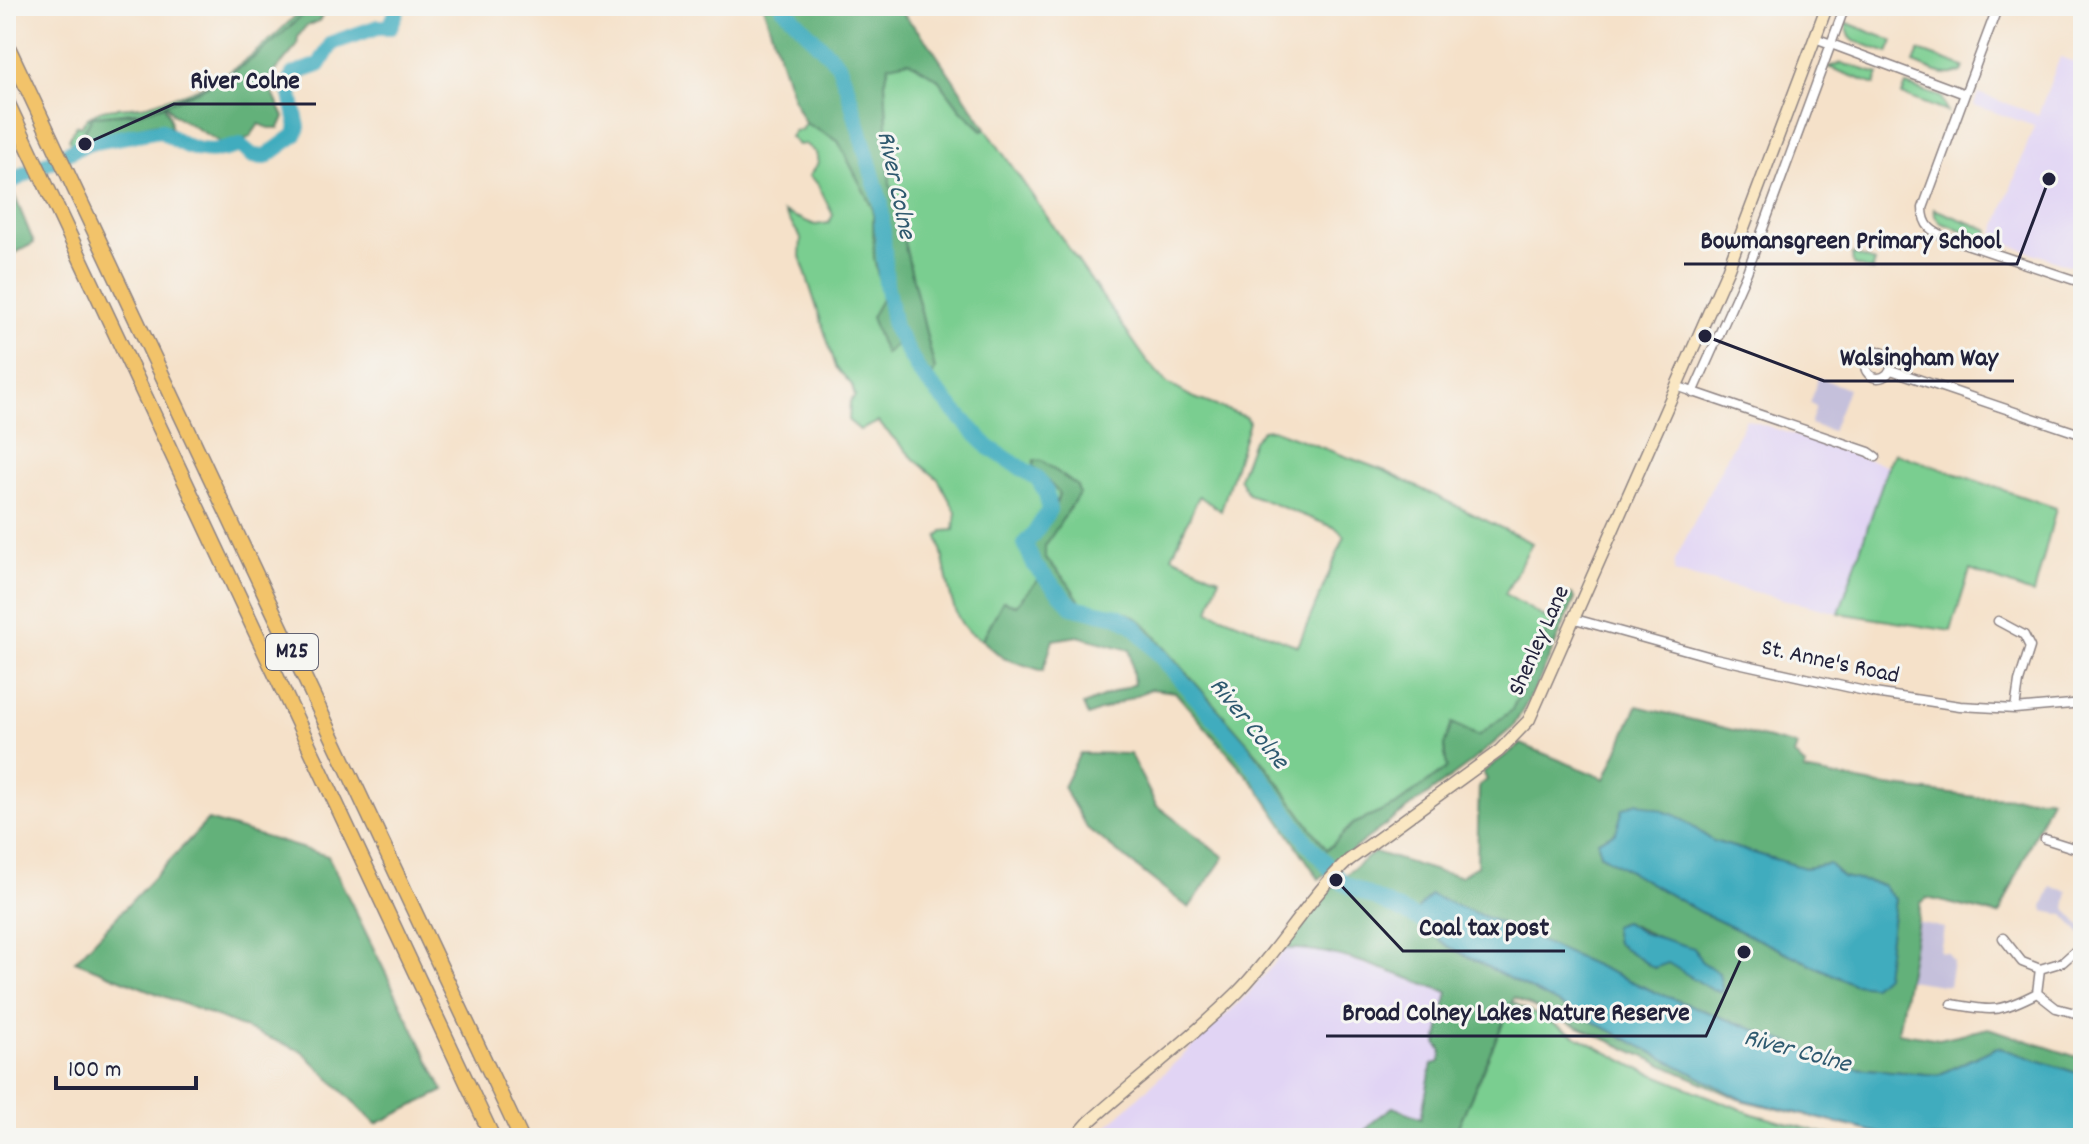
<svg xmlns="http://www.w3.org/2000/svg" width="2089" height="1144" font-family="Dekko,sans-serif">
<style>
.built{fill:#e1d4f4}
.industrial{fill:#c5c0db}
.green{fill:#7ace90;stroke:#4e7866;stroke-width:2}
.forest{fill:#63b17a;stroke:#426a5a;stroke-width:2;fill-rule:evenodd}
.water{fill:#3facbe;stroke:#30677c;stroke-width:2}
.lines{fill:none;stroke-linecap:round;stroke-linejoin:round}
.stream{stroke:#3facbe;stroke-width:3}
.river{stroke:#3facbe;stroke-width:16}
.street-casing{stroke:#8c8282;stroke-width:11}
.secondary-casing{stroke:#8c8282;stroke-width:14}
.highway-casing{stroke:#8c8282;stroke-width:17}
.street{stroke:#fff;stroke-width:8}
.secondary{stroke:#fae7c3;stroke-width:11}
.highway{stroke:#f2c36a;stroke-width:14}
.labels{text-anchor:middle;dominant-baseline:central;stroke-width:6;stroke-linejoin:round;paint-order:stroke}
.shield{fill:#f6f6f2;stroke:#626272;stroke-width:2}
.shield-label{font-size:22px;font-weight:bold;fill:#22223b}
.street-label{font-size:24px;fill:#22223b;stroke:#f6f6f2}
.water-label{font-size:26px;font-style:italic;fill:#2e596f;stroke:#f6f6f2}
.leader{fill:none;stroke:#22223b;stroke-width:3}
.callout-dot{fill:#22223b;stroke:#f6f6f2;stroke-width:3}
.callout-label{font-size:26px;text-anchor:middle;font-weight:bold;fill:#22223b;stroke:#f6f6f2;stroke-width:6;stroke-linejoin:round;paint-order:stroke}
</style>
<rect width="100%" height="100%" fill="#f6f6f2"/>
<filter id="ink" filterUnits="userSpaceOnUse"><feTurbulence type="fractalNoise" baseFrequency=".0125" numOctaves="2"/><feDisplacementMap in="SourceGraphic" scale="16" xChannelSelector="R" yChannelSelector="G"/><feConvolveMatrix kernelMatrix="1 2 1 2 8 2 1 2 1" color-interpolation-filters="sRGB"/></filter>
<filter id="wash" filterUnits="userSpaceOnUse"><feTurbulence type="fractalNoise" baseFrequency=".006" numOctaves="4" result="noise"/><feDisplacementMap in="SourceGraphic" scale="32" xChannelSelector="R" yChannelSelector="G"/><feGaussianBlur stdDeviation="1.8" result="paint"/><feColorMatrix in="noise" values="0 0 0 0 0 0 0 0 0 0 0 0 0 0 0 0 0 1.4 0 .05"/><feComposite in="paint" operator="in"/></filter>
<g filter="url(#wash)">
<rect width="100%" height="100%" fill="#f5e1c9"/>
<path class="built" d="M2060,57L2083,65V270L1992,239L2034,126L1974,105L1978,93L2038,115Z
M1746,419L1888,466L1839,613L1674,572L1675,560Z
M1292,948L1334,954L1448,992L1437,1043L1442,1052L1440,1063L1432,1065L1421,1119H1376L1359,1138L1096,1137L1248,994L1286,949Z"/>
<path class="industrial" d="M1818,377L1848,389L1832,431L1810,424L1816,407L1810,404Z
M2051,887L2068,891L2065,908L2083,928V936L2064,915L2044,911L2043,906Z
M1917,922L1944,928L1940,952L1948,953L1953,961L1949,986L1907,980Z"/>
<path class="green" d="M305,6H311L281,37L221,81L150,110L93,116L78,139L71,143L69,139L76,125L81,126C99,99 127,113 154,103C177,95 203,88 224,75C254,56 281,31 305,6Z
M1845,22L1893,41L1888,53L1854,41L1850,37Z
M1919,51L1964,67L1962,72C1946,79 1930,69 1914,63Z
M908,61L937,78L961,110L982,130L986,129L1147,361L1167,383L1192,397L1246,417L1249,422L1221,511L1199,496L1172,556L1219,578L1209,611L1298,646L1345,536L1336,528L1248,494L1239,478L1253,440L1263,430L1272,429L1385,471L1532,543L1505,594L1552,622L1512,710L1478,737L1444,746L1447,768L1395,806L1353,824L1327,850L1261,758L1163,646C1139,610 1122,611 1081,603L1068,583L1045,557V545L1079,494L1033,466L1059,492C1056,514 1041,528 1028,544L1045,572L1016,605L1003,601L982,640C978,637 970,633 966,629C948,611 946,562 938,537L943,531L954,530L956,512L938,479L915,460L878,422L860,430L849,421L850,402L855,396L852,385L836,367L800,256L801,238L784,212L815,225L829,223L833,215L817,183L809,176L818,163L816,153L805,144L798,145L790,137L794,131L801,130L805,123L838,140L853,165L873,209L874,259L883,296L885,353L903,338L909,362L931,378L935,370L890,184L885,82L889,64Z
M1841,63L1879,74L1875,85L1828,67Z
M1906,85L1941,97L1947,112L1902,95Z
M1934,209L1989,230L1986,238L1941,223L1935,215Z
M1852,254L1875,262L1872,271L1853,265Z
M1895,453L2056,508L2034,594L1970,570L1951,631L1839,613L1888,466Z
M1512,1002L1633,1066L1753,1114L1842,1138H1453Z"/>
<path class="forest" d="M311,6H327L319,21L305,27L298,37L297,46L267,81L284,117L279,128H269L259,124L250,137L228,147L174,115L165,104C231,80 262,55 311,6Z
M763,6H896L928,42L986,128L983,130L961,110L937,78L908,61L889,65L885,82L890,184L935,370L931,379L903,357L906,345L903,338L885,354L871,317L883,296L874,259L873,209L838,141L805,123L794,101Z
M164,105L170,118L171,127L157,123L87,139L83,133L93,116L139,113Z
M6,175L34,243L6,258Z
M1034,460L1042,461L1077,486L1079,494L1045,546V557L1068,583L1081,603C1122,611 1139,609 1163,646L1260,758L1327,850L1353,824L1395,806L1447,768L1444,746L1452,723L1478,736L1512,710L1561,600L1565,595L1572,594L1575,599L1537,685L1513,727L1469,764L1361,843L1319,879L1258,788L1175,692L1151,689L1088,716L1083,705L1134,684L1130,650L1078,636L1053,640L1043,671L1003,658L982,640L1003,601L1016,605L1045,572L1028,545C1041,529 1056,514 1059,493L1033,466Z
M1637,706L1797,746L1794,755L1805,766L1804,771L1880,785L1976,797L2051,798L1999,915L1927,898L1921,903L1898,1032L1939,1039L1989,1028L2083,1059V1075L1997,1047L1938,1075L1855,1068L1655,992L1493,920L1449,947L1742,1098L1899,1138L1741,1100L1514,998L1453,1138H1394L1386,1134L1382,1138H1359L1376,1119L1393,1107L1421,1118L1432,1064L1440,1062L1442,1052L1437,1043L1448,992C1398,976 1333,945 1280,949C1308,911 1336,879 1375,852L1439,872L1460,876L1477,866L1479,785L1487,780L1483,772L1521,744L1605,779ZM1677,816L1713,841L1805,868L1829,864L1843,877L1882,885L1895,899L1890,927L1853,984L1700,912L1600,854L1598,841L1616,832ZM1624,922L1664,940L1719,973L1711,988L1668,962L1654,968L1616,943L1613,926Z
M1080,753L1130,754L1156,805L1224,857L1189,908L1087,828L1063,787Z
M208,820L328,856L444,1091L376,1124L302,1051L75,961Z"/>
<path class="water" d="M1637,802L1677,816L1713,841L1805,868L1829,864L1843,877L1882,885L1895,899L1885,975L1873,986L1853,984L1700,912L1600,854L1598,841L1616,832L1623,809Z
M1430,895L1493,920L1655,992L1855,1068L1938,1075L1997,1047L2083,1075V1138H1899L1742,1099L1449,947L1411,917Z
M1624,922L1643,933L1694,948L1701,961L1719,973L1723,992L1711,989L1668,963L1654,968L1616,943L1613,926Z"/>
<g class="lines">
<path class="stream" d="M6,179L11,182"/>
<path class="river" d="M782,6L838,64L847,87L881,204L886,283L894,327L920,373L988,447L1037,478L1046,492L1049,510L1034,534L1025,543L1034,565L1073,607L1118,616L1134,626L1243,751L1307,842L1343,883L1431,925
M6,184L85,144L160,130C189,150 206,157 240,145L253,156L265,157L295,135L298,127L289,86L293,74L319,65L332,43L378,27H390L399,6"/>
</g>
</g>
<g filter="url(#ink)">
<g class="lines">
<defs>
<path id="street" d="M1815,38L1965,94L1923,208C1923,226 1932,232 1948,238L2083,283
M1965,94L1998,6
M1865 365a13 13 0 1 1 26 0a13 13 0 1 1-26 0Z
M1891,370L2083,435
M1676,386L1869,452L1876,457
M1693,393L1747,272L1845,6
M1575,619L1715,658L1874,693L1960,706L2015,709L2083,703
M1998,621L2024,635L2030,647L2019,682L2015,709
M2045,839L2083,851
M2003,938L2022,962L2040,969L2063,962L2083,944
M2037,993L2040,969
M1952,1004C1994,1011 1998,1013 2037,993L2056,1008L2083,1015"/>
<path id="secondary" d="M1075,1138L1089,1122C1137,1079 1193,1037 1238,992C1279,950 1307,899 1349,860L1499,751L1529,720L1728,269L1827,6"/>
<path id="highway" d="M6,43L521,1138
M6,100L493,1138"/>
</defs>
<use href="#street" class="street-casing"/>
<use href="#secondary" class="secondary-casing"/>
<use href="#highway" class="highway-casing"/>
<use href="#street" class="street"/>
<use href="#secondary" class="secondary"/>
<use href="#highway" class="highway"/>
</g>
</g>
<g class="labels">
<rect class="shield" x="266" y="634" width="52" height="36" rx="6"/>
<g class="shield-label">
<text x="292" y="652">M25</text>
</g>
<g class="street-label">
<text transform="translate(1540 641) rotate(-66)">Shenley Lane</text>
<text transform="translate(1830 663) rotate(12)">St. Anne's Road</text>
</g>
<g class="water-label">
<text transform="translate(895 185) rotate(78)">River Colne</text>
<text transform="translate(1248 724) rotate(51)">River Colne</text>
<text transform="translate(1797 1052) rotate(15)">River Colne</text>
</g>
</g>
<path class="leader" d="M85 144L174 104H316M2049 179L2017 264H1684M1705 336L1824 381H2014M1336 880L1403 951H1565M1744 952L1706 1036H1326"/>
<g class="callout-dot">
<circle cx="85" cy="144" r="8"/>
<circle cx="2049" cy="179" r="8"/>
<circle cx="1705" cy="336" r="8"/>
<circle cx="1336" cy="880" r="8"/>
<circle cx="1744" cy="952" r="8"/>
</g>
<g class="callout-label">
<text x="245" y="88">River Colne</text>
<text x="1851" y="248">Bowmansgreen Primary School</text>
<text x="1919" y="365">Walsingham Way</text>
<text x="1484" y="935">Coal tax post</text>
<text x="1516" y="1020">Broad Colney Lakes Nature Reserve</text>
</g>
<rect width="2089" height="1144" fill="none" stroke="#f6f6f2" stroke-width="32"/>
<path d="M56 1076v12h140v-12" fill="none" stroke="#22223b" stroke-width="4"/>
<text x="68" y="1076" font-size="24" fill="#22223b" stroke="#f6f6f2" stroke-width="6" paint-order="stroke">100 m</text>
</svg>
